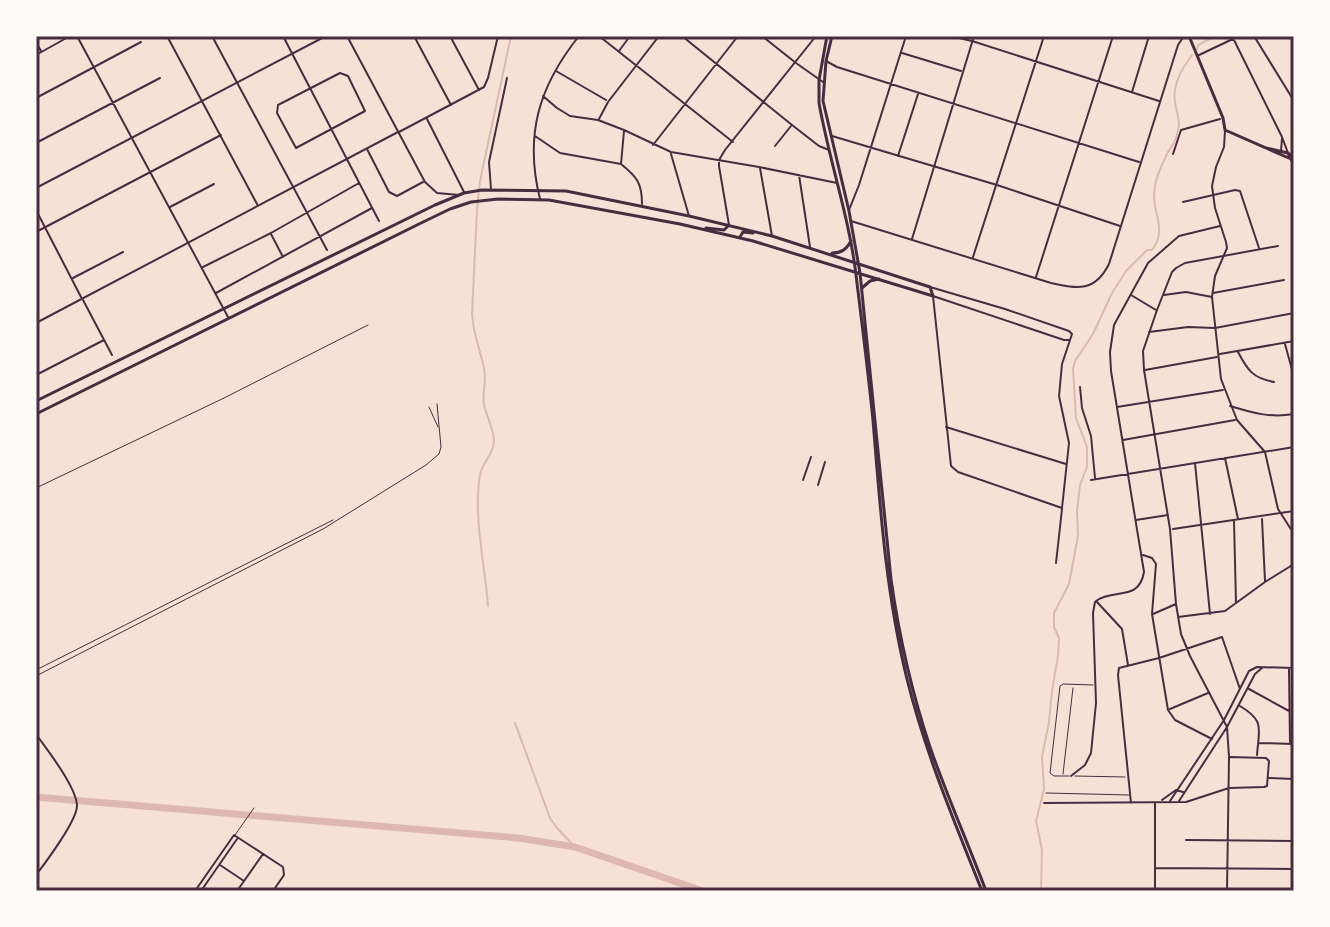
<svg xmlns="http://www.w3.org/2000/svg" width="1330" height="927" font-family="Bitter,serif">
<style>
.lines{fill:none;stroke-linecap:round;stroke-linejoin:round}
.stream{stroke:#dcb8b0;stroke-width:2}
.river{stroke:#dcb8b0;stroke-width:7}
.service{stroke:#4a2c40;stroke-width:1}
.minor{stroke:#4a2c40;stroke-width:2}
.tertiary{stroke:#4a2c40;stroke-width:2}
.secondary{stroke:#4a2c40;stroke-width:3}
.primary{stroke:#4a2c40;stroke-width:3}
.neatline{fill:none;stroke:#4a2c40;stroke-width:3}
</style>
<rect width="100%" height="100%" fill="#f7e1d7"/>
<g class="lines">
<path class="stream" d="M1197,49L1198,45L1216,36
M488,606C485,565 473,516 480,475C482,463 494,454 494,441C494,430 487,417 484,405C482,393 487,381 484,368C480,349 473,333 472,314L477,210L480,181L511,36
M515,723L550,818L557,828L575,847
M1041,891L1042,850L1036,821L1044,789L1042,757L1049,722L1052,691L1058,656L1059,638L1054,627V613L1069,584L1078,536L1077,511L1080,485L1087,467V447L1076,418L1073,369L1075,361L1093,334L1112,293L1126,271L1147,250H1152C1167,231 1154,215 1154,196C1154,181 1161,167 1167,154C1170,148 1174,144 1176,138C1182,118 1177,119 1175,101C1172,85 1183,67 1192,55"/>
<path class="river" d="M36,797L518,838L575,847L703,891"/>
<path class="service" d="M429,407L438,427
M36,488L224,398L368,325
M36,670L333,520
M36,676L323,529L426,465L439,454L441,447L437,404
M1063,774L1073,688
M1069,776H1054L1050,773L1060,686L1063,684L1093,685
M1075,776L1125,777
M1046,793L1129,795
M235,835L254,808"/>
<path class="minor" d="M77,36L228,317
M167,36L257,204
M212,36L327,250
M283,36L379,221
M414,36L451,105
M450,36L479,90
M599,36L733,142
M682,36L792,125L819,146L829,150
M762,36L796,63L823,82
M950,36L972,41L1159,101
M1254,36L1294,101
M1290,36L1294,42
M1233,38L1282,137L1288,153L1294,156
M36,42L41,51
M619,51L630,36
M902,53L961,71
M36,55L70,36
M1197,56L1239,36
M826,61L837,67L1139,162
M556,71L606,100
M340,73L348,76L365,111L296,148L277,113L278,105Z
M1132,92L1149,36
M543,96L557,108L570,116L598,120L624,130L671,152L759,167L837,183
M36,98L141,42
M427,119L464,192
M599,119L608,102L659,36
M624,131L621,164C637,177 642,183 642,204
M399,132L484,87L488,78L498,36
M535,136L560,153L621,164
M832,136L997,185L1120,226
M36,143L160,78
M653,145L738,36
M775,146L791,126
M367,149L389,192L397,196L423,182
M1281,151L1282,138
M671,154L689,216
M1173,154L1181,130L1220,119
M898,156L918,94
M760,168L772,236
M799,175L810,247
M491,189L489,162L507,78
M540,199C524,135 539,86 579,36
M1183,202L1235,190L1240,191L1259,248
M170,207L214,184
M849,210L859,185L906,36
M851,221L1051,283C1078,289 1095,292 1109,264L1178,45L1184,36
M729,225L719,166V160L725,150L816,36
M36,232L221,135
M271,234L283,257
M912,239L974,36
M973,257L1044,36
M203,267L271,233L359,183
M1036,277L1113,36
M73,278L123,252
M216,293L372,208
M1213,293L1284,280
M1131,295L1156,310
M1164,295L1186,292L1212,297
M83,300L112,355
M1149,332L1188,327L1215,328L1294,313
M1285,344L1294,377
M1238,352C1248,371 1253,378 1274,382
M1220,354L1294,341
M1145,370L1217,357
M36,375L104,340
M1080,387L1082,408L1091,436L1095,478
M1230,406C1253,413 1270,418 1294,414
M1117,407L1223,390
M946,427L1066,464
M1123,440L1235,420
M1225,458L1238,519
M1195,463L1210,614
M803,480L811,457
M1091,480L1294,447
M818,485L825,462
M1262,519L1265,581
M1136,520L1168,515
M1234,521L1236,603
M1173,529L1294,511
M1143,555L1152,558L1156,564L1152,614L1168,710L1175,720L1212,739
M1056,563L1062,509
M1292,596L1294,601
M1096,601C1114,588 1139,602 1144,572L1111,371L1110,352L1114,325L1148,263L1179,236L1220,226
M1097,602L1122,629L1128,665
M1153,614L1176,604
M1178,617L1225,611L1265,582L1294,564
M1289,669L1290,744
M1249,689L1289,711
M1240,706C1265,721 1259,728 1257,755
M1170,709L1208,693
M36,734C47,750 76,786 77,805C78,819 46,862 36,875
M1259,743L1294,744
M1071,776L1085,765L1091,753L1096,703L1093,613L1095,602
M1269,778L1294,779
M1162,800L1176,790L1183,792
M1170,801L1224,720L1249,671L1257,667L1294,668
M1179,801L1227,727L1255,674L1262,668
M1044,803L1186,802L1229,788L1264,787L1267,786L1269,761L1266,758L1230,757
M1131,803L1118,675L1119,668L1159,658L1222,637L1240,689
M1155,803V891
M1186,840L1294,841
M220,865L244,881
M1155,868L1294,869
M195,891L234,835L283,867L284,875L273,891
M201,891L237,839
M237,891L263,854
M1227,891L1229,757L1227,727L1190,656L1181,634L1176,604L1170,529L1144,370L1143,351L1157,310L1172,272L1176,268L1185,263L1278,246"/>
<path class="tertiary" d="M347,36L425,182L437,193L459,195
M1225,131L1224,147L1216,167L1212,186L1215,208L1226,242L1227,248L1215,276L1212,297L1221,379L1237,420L1265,452L1278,509L1294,534
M36,188L326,36
M36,210L81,297
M930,287L1005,309L1069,331L1072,334L1070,340H1064L933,296L951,466L958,472L1062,508L1069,443L1059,396L1062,364L1070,340
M36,323L398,132"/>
<path class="secondary" d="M1189,36L1223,118L1225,130L1291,159
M1266,148L1288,153L1294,165"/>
<path class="primary" d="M827,36L819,80V103C829,160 849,216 856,275C862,323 868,371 873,420C880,507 886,594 907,679C925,752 954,821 982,891
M832,36L826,61L823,101L849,211L860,273L891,579C899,636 912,693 930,747C947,796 968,843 986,891
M706,228L724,230L728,226
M740,237L743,232L753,233
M832,253C841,253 846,250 851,241
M862,288L870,281L879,279
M36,401L435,205L464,193L482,190L566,191L689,216L772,236L930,287L933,296
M36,414L419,224L450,209L471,202L498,199L549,200L680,224L753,241L933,296"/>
</g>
<rect width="1330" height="927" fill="none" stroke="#fffaf5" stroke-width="76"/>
<rect x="38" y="38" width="1254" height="851" class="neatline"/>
</svg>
